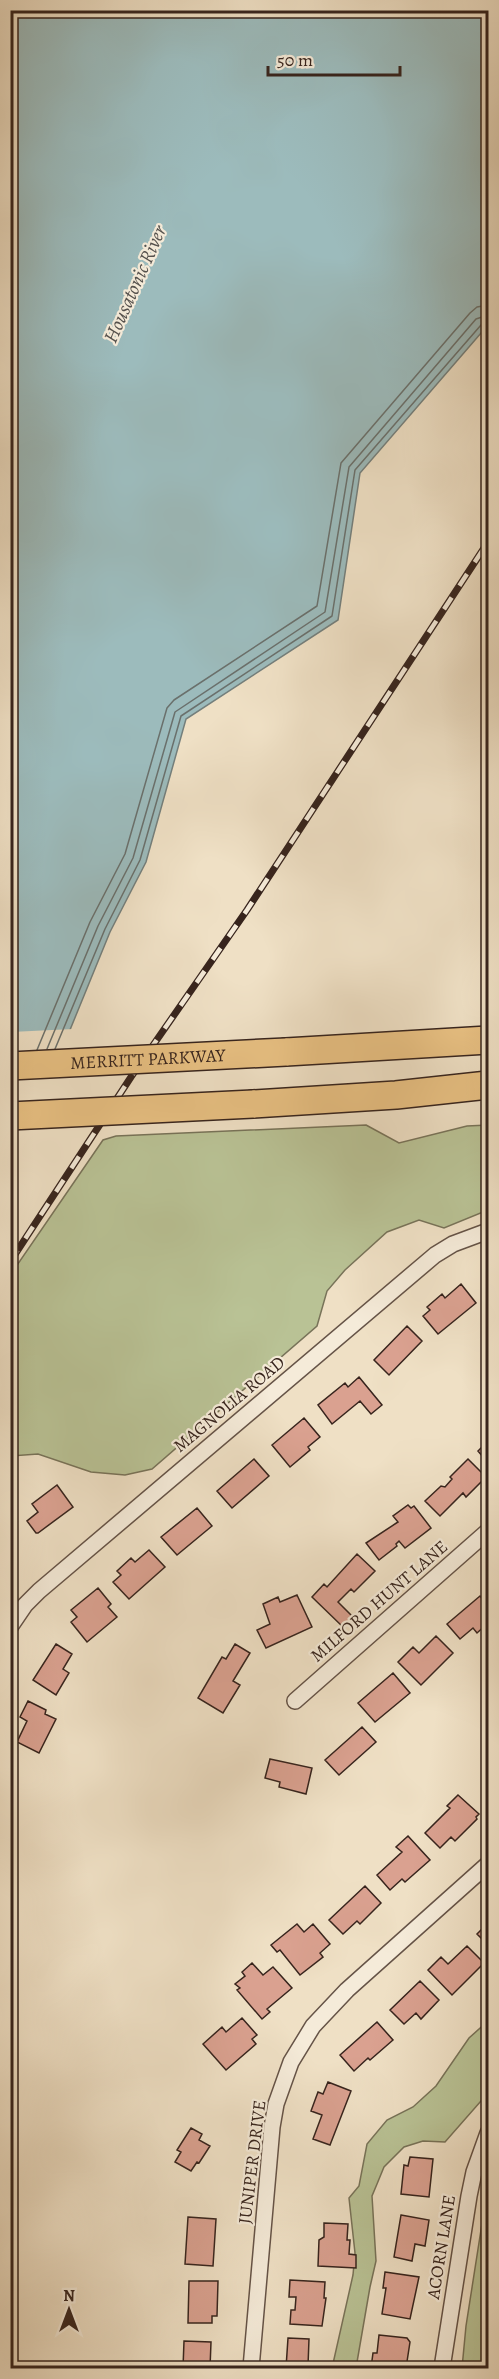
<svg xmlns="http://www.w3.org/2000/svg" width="499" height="2379" font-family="Alegreya,serif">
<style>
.green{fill:#b9c295;stroke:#787359;stroke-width:1.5}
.water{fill:#9cbbbc;stroke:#747f7c;stroke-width:1.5}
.pier{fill:#efe0c5}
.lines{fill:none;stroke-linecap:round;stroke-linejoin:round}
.shore{stroke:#6a706c;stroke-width:1.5}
.building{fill:#daa190;stroke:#37241d;stroke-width:1.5}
.street-casing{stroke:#655347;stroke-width:18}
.highway-casing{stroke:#37241d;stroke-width:30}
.street{stroke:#f5ebd9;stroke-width:15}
.highway{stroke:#e8c082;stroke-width:27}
.rail-casing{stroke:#37241d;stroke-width:7}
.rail{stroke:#f5ebd9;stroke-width:4.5;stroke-dasharray:14;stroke-linecap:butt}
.highway-bridge-casing{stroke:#37241d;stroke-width:30;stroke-linecap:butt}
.highway-bridge{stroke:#e8c082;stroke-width:27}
.labels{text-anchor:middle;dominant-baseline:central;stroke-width:4.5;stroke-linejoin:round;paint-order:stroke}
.street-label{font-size:18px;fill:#37241d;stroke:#f5ebd9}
.water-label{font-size:20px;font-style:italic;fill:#55514d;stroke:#f5ebd9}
</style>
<rect width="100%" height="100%" fill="#efe0c5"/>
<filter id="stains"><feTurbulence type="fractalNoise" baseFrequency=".00333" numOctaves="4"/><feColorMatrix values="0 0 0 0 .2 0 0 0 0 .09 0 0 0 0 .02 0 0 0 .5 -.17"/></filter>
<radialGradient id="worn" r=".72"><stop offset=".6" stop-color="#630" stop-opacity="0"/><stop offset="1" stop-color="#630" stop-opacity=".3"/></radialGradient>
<path class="green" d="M366,1125L399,1143L467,1126L488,1125V1210L444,1228L419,1220L387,1232L345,1270L327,1291L317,1326L152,1469L125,1475L91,1472L38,1454L11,1456V1274L103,1140L116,1136Z
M488,2021V2093L445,2142L423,2141L404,2147L384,2167L377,2184L372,2196L376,2261L370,2287L356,2368H332L353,2275L355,2253L349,2198L359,2186L367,2144L387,2120L413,2107L436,2086L469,2038Z
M488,2185V2368H462L466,2326Z"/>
<path class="water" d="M12,10L488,11V325L360,473L338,620L186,719L146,862L110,932L54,1069L11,1145Z"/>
<path class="pier" d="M73,1029L56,1070L19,1137H11V1032Z"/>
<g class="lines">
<path class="shore" d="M47,1049L98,926L133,858L175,712L325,612L349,467L476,319L488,315
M55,1049L105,929L140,860L181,716L332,616L355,470L481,325L488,322
M37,1050L90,922L125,854L167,708L174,700L317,606L341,463L470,313L477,307L488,305"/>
</g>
<path class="building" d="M461,1284L476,1303L438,1334L423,1316L430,1310L427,1307L442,1294L445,1298Z
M407,1326L422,1341L389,1375L374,1360Z
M359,1377L382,1405L371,1414L360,1401L332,1424L318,1405L345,1383L348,1387Z
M304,1418L320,1437L308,1447L310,1450L290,1467L272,1445Z
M488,1441V1463L478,1451Z
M254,1459L269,1476L232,1508L217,1491Z
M468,1459L486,1477L466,1497L463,1493L440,1516L425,1501L441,1486L445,1487L452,1479L450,1477Z
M57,1485L73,1507L38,1533H36L27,1521L38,1512L32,1504Z
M408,1505L411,1508L414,1506L431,1528L405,1548L399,1541L396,1544L397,1546L379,1560L366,1543L398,1522L393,1516Z
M197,1508L212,1526L177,1555L161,1537Z
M149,1550L165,1567L129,1599L113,1582L121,1575L117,1571L131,1558L135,1562Z
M357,1554L375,1571L354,1592L351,1589L338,1602L353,1617L343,1627L312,1597L324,1584L327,1587Z
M98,1588L111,1604L108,1607L117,1617L87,1642L71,1622L77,1617L71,1610Z
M297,1595L312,1627L266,1648L257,1630L270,1624L263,1604L278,1597L280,1602Z
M480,1596L488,1606V1623L477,1633L473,1628L460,1639L447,1624Z
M436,1636L453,1653L421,1685L398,1662L413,1647L419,1653Z
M56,1644L72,1654L63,1669L69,1673L56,1695L33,1680Z
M235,1644L250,1653L233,1681L240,1685L223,1713L198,1698L222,1657L226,1659Z
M393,1673L410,1693L375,1722L358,1703Z
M28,1701L46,1710L45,1714L56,1719L39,1753L17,1742L27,1721L20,1717Z
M362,1727L376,1742L339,1775L325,1760Z
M270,1759L312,1768L306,1794L279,1787L280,1782L265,1778Z
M458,1795L479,1814L476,1817L477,1819L455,1841L451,1837L440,1848L425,1833L450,1808L447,1806Z
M408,1836L430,1860L405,1882L402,1879L390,1890L377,1875L402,1852L396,1847Z
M365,1886L381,1903L360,1924L357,1921L343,1934L329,1920Z
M488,1923V1945L477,1934Z
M297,1924L304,1932L313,1924L330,1944L320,1953L323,1957L300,1975L280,1950L277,1952L271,1945Z
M467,1946L484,1963L452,1995L428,1970L441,1957L448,1964Z
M252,1963L263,1975L273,1967L292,1988L267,2009L270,2012L262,2019L237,1990L240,1988L235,1984L245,1976L242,1972Z
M420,1981L439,2000L421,2019L416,2013L404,2024L390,2010Z
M242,2018L257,2035L252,2039L256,2044L226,2070L203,2044L222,2027L226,2032Z
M377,2022L393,2040L370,2060L368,2058L354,2071L340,2055Z
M328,2082L351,2091L330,2145L313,2139L322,2115L311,2111L318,2092L323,2094Z
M191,2128L202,2134L199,2140L210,2146L199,2163L197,2162L191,2171L175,2162L181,2152L177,2150Z
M410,2157L433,2159L429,2197L401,2194L404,2165L408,2166Z
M401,2215L429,2220L425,2246L415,2244L412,2261L394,2257Z
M188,2217L216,2219L213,2266L185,2264Z
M324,2223L348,2224L347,2240H350L349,2254L356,2255V2268L318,2266L319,2240L324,2237Z
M385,2272L419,2277L410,2319L382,2314L386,2288H383Z
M290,2280L325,2282L324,2298H326L322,2326L290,2324L291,2310H295L296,2297H289Z
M189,2281H218L217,2316H212V2323H188Z
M379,2335L407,2338L410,2342L406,2368H371L373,2353H377Z
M288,2338L309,2339L308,2366H304V2368H286Z
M184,2341L211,2342L210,2368H183Z"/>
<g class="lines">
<defs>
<path id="street" d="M10,1627L25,1605L39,1591L435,1255L453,1244L488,1231
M295,1701L488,1531
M251,2368L272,2127L276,2104L291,2062L313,2026L347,1990L488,1864
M442,2368L469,2196L474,2172L488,2133"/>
<path id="highway" d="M286,1052L488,1040
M253,1104L396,1095L488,1085"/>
</defs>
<use href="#street" class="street-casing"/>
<use href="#highway" class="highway-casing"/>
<use href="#street" class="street"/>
<use href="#highway" class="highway"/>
<defs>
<path id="rail" d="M10,1262L131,1077L247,910L488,542"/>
</defs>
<use href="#rail" class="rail-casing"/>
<use href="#rail" class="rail"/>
<defs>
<g id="highway-bridge">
<path id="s1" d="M10,1066L286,1052"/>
<path d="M10,1116L253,1104"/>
</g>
</defs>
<use href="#highway-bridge" class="highway-bridge-casing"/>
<use href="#highway-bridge" class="highway-bridge"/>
</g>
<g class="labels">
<g class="street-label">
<text stroke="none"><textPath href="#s1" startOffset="138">MERRITT PARKWAY</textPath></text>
<text transform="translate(229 1404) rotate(-40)">MAGNOLIA ROAD</text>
<text transform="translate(379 1601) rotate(-41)">MILFORD HUNT LANE</text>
<text transform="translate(252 2162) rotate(-83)">JUNIPER DRIVE</text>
<text transform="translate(441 2247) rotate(-81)">ACORN LANE</text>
</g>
<g class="water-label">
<text transform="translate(135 284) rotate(-66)">Housatonic River</text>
</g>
</g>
<rect width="499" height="2379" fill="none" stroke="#efe0c5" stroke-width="36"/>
<rect x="12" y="12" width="475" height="2355" fill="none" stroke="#37241d" stroke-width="3"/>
<rect x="18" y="18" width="463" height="2343" fill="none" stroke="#37241d" stroke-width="1.5"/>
<g transform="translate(69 2310)" stroke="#f5ebd9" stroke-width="4.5" paint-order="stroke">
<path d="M0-4.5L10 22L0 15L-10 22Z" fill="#37241d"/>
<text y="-9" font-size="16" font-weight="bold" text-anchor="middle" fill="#37241d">N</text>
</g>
<path d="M268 66v9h132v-9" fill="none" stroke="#37241d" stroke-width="3"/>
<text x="277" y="66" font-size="18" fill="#37241d" stroke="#f5ebd9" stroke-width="4.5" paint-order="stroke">50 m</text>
<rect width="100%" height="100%" filter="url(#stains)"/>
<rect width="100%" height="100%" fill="url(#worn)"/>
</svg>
